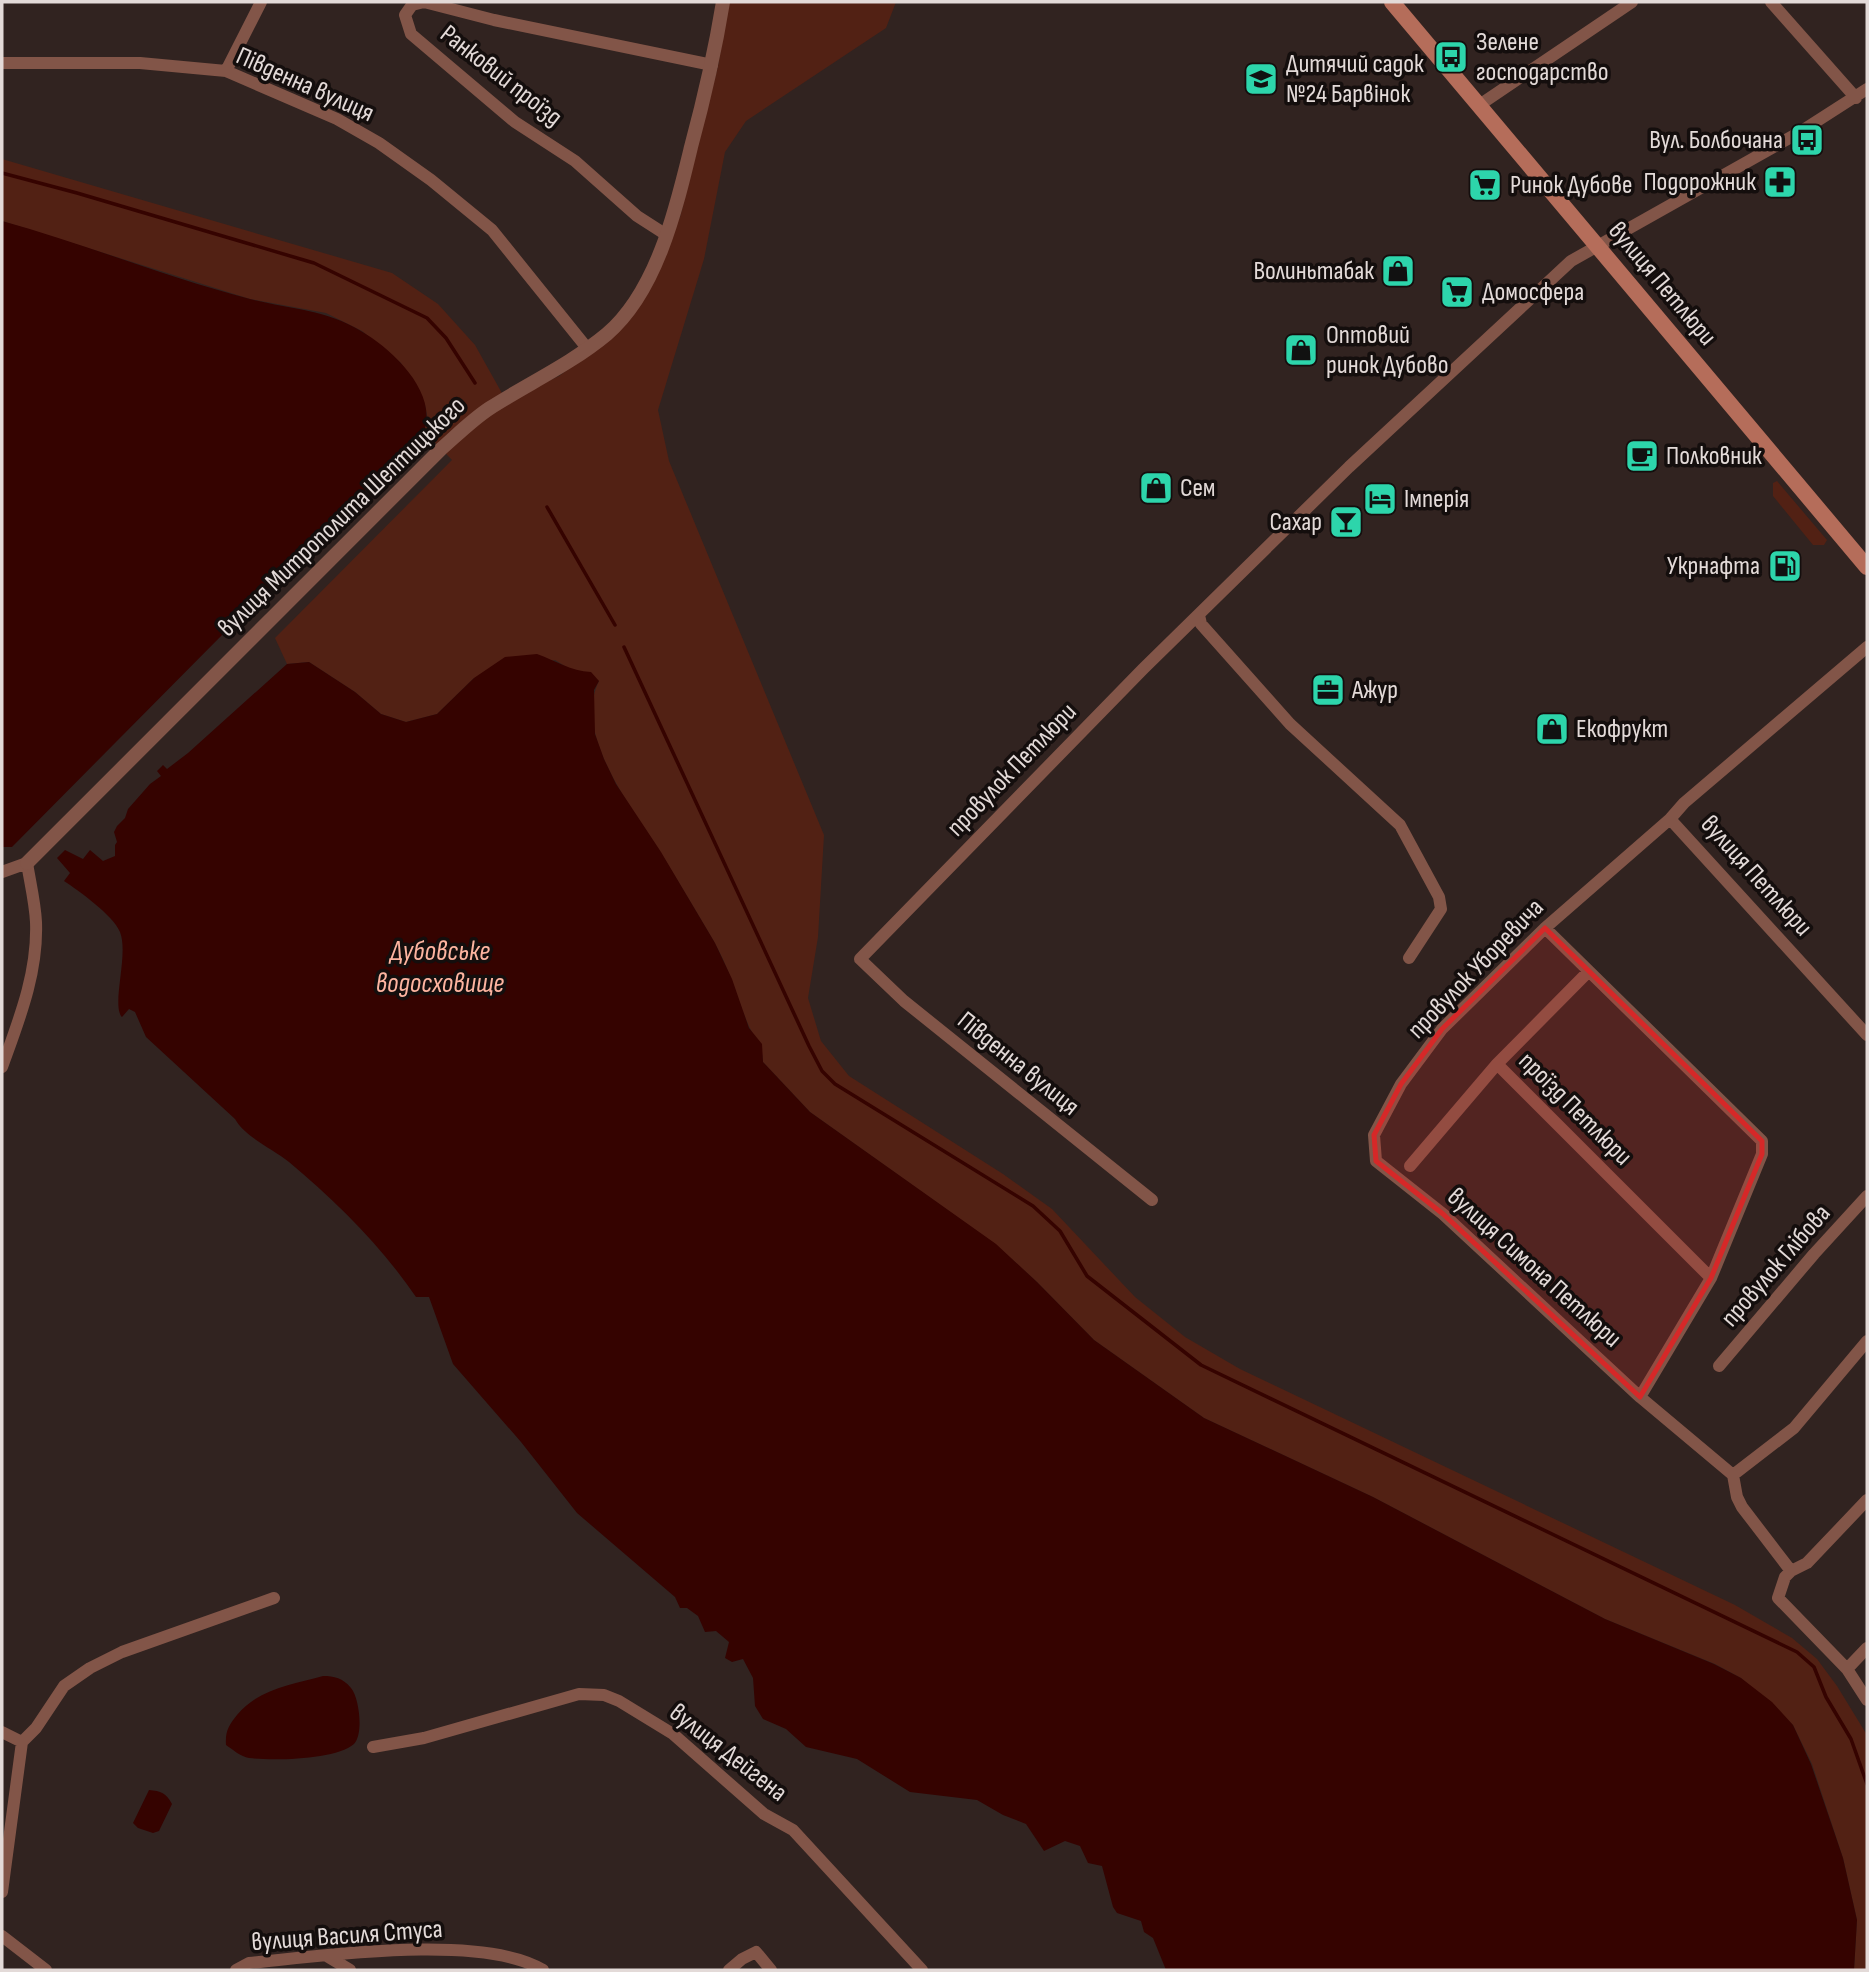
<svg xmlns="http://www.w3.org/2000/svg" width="1869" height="1972" font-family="'Sofia Sans Condensed',sans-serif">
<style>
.green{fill:#522114}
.water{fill:#350300}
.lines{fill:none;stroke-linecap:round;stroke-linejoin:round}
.stream{stroke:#350300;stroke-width:3.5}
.minor{stroke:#825548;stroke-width:12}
.tertiary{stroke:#825548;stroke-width:14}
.secondary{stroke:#b56d5a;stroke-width:16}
.marked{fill:#d62828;fill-opacity:0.2;stroke:#d62828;stroke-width:5;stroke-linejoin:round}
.labels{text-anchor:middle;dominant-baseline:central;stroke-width:7;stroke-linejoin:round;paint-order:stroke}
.poi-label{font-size:26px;fill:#e3dad8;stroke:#140e0d;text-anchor:start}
.street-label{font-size:26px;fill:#e3dad8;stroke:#140e0d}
.water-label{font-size:28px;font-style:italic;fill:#fdb4a0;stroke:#140e0d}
</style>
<rect width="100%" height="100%" fill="#312320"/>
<path class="green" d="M729,2H896L886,28L746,121L725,152L704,259L658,410L669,461L824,835L818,937L808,998L821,1041L849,1076L1003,1174L1052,1209L1135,1297L1185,1337L1240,1369L1735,1605L1792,1638L1817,1659L1837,1686L1867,1735V1970H1854L1857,1920L1843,1858L1812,1764L1793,1725L1741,1678L1715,1664L1605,1619L1373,1497L1204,1418L1094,1340L1037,1282L995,1244L810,1112L763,1062C761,1037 756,1043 748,1024C736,996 729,967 713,940C696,911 679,882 661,854C634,809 572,736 599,681L573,671L555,660L474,678L437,714L406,722L381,714L355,692L309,662L287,664L275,638L452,460L424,431L428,420L425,405L401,363L362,331L326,313L250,299L2,221V159L392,273L438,304L475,345L503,395L491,408L559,376L612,337L680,217L718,66Z
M1777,481L1827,540L1824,545H1813L1773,496V483Z"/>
<path class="water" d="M2,221C85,244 166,277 250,299C289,309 325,309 361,331C392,349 438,392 424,431L12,847H2Z
M537,654C557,661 570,671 591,672L599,681L594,690L595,734L604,759L616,784L661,852L715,943L732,979L749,1028L762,1044L763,1062L810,1112L996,1244L1037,1282L1094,1340L1204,1418L1373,1497L1605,1619L1714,1664L1741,1678L1772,1702L1793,1725L1811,1764L1843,1858L1857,1920L1854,1970H1166L1153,1938L1144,1932L1141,1921L1117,1913L1113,1907L1102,1866L1088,1863L1080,1846L1065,1841L1044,1851L1026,1824L1003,1815L977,1800L910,1792L857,1759L806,1747L786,1729L763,1719L755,1706L753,1678L743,1659L732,1662L725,1658L729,1642L716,1631L705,1632L698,1616L687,1608H680L675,1597L577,1513L521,1442L453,1364L429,1297H416C382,1247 336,1201 289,1162C272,1148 246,1138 235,1119L146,1037L135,1012L129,1009L122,1017C111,1005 129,955 120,932C113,915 79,891 64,881L70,873L57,858L65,850L83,859L90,850L103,861L115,856V845L117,842L114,832L117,826L125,818L128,809L150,784L161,776L157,771L163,765L167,769L188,753L287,664L309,662L355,692L381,714L406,722L437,714L474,678L505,657Z
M323,1676C334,1676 343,1678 351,1688C359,1697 364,1734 354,1744C336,1760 272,1761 249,1758C241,1757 232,1749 226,1745C225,1731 229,1725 237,1715C260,1688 291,1685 323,1676Z
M149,1790C161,1791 166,1793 172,1804L159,1831L153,1833L138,1828L133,1823Z"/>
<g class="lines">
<path class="stream" d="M2,173L77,193L314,263L427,318L446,338L475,383
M547,507L615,625
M624,647L809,1046L822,1071L835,1084L1033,1206L1060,1231L1087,1276L1201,1365L1797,1652L1814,1667L1826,1697L1851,1739L1867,1784"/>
<path class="minor" d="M1771,2L1856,98
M2,63H140L226,71L337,119L379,143L431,180L492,230L587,348
M226,71L261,2
M1478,106L1632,2
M665,234L637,216L575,161L515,122L411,34L405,15L412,5L424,2L494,20L712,65
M1199,615L1201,624L1290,724L1400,825L1439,897L1441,909L1409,958
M1867,647L1684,803L1670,819L1545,928L1442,1029L1401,1084L1374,1135L1376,1161L1443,1214L1640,1397L1733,1475L1737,1497L1742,1507L1791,1571L1785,1577L1778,1598L1847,1669L1867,1700
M1670,819L1867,1035
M2,872L27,863C30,882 35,902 36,922C38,973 19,1020 2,1067
M1545,928L1762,1141V1154L1711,1278L1640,1397
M1588,972L1497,1064L1711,1278
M1410,1166L1497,1064
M1152,1200L904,1001L860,959L1143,669L1349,467L1571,261L1800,132L1867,89
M1719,1366L1814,1254L1867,1196
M1733,1475L1794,1428L1867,1341
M1791,1571L1807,1563L1867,1500
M1847,1669L1867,1648
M2,1732L22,1742
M373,1747L424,1738L579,1694L604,1695L619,1701L673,1734L764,1814L793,1830L922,1970
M2,1892L22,1742L36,1728L64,1686L90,1668L122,1652L274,1598
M2,1936L46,1970
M327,1956L350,1970
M236,1970L249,1963C322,1956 482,1933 543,1970
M729,1970L742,1959L756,1952L771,1970"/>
<path class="tertiary" d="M27,863L441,449C457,435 473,419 490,408C529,383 571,364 607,334C657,291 676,209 691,147C704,99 715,51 723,2"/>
<path class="secondary" d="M1392,2L1867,567"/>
</g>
<path class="marked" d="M1545,928L1762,1141V1154L1711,1278L1640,1397L1443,1214L1376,1161L1374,1135L1401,1084L1442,1029Z"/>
<defs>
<symbol id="bus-square" viewBox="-11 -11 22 22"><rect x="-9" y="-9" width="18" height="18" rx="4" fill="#2dd5ab" stroke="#140e0d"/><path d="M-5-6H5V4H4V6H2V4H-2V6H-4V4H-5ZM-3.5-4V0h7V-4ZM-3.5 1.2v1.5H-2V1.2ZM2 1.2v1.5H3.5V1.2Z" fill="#111"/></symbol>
<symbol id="school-square" viewBox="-11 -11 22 22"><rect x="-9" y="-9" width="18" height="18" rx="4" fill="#2dd5ab" stroke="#140e0d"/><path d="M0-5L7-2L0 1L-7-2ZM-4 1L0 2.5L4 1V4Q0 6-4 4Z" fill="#111"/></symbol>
<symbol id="pharmacy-square" viewBox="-11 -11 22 22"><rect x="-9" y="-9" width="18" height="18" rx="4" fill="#2dd5ab" stroke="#140e0d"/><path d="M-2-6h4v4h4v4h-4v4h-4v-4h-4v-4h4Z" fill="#111"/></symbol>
<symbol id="supermarket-square" viewBox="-11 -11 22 22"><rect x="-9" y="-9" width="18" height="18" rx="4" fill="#2dd5ab" stroke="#140e0d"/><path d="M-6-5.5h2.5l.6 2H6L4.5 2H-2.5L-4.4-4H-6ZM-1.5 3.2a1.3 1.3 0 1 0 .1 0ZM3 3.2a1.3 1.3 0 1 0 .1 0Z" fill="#111"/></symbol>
<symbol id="shop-square" viewBox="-11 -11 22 22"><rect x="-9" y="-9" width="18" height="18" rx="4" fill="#2dd5ab" stroke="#140e0d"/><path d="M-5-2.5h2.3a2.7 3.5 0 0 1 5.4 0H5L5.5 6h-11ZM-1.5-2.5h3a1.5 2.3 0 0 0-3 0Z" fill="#111"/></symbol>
<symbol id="cafe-square" viewBox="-11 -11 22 22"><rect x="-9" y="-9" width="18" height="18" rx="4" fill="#2dd5ab" stroke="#140e0d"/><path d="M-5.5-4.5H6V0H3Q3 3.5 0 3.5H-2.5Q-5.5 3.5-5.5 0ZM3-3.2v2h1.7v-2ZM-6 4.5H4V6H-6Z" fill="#111"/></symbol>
<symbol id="hotel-square" viewBox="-11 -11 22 22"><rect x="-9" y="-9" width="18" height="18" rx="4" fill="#2dd5ab" stroke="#140e0d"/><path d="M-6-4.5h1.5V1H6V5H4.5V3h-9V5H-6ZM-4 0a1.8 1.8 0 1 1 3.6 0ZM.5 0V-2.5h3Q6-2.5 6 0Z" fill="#111"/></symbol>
<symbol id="bar-square" viewBox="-11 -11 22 22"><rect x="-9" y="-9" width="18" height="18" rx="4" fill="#2dd5ab" stroke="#140e0d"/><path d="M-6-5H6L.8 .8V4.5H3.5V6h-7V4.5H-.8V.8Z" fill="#111"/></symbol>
<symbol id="fuel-square" viewBox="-11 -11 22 22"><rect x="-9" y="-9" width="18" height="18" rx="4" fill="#2dd5ab" stroke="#140e0d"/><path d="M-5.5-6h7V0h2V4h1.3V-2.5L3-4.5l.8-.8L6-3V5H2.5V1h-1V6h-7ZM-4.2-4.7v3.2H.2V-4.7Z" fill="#111"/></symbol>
<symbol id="office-square" viewBox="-11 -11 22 22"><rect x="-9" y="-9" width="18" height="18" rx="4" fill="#2dd5ab" stroke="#140e0d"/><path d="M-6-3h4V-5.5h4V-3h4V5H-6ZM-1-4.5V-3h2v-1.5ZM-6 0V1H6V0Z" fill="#111"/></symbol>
</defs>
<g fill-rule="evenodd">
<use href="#bus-square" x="1432" y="38" width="38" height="38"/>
<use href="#school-square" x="1242" y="60" width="38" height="38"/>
<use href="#bus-square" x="1788" y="121" width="38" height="38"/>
<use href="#pharmacy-square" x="1761" y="163" width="38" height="38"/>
<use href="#supermarket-square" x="1466" y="166" width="38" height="38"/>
<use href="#shop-square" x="1379" y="252" width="38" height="38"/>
<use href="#supermarket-square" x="1438" y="273" width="38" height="38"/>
<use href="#shop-square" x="1282" y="331" width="38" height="38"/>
<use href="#cafe-square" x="1623" y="437" width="38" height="38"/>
<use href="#shop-square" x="1137" y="469" width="38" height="38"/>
<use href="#hotel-square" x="1361" y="480" width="38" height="38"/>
<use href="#bar-square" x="1327" y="503" width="38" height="38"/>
<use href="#fuel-square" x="1766" y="547" width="38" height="38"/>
<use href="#office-square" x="1309" y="671" width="38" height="38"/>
<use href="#shop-square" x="1533" y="710" width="38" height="38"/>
</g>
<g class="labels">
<g class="poi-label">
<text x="1476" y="42">Зелене<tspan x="1476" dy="30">господарство</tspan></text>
<text x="1286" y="64">Дитячий садок<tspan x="1286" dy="30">№24 Барвінок</tspan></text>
<text x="1783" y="140" text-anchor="end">Вул. Болбочана</text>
<text x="1756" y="182" text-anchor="end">Подорожник</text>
<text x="1510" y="185">Ринок Дубове</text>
<text x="1374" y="271" text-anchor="end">Волиньтабак</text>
<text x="1482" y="292">Домосфера</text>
<text x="1326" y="335">Оптовий<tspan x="1326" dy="30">ринок Дубово</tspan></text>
<text x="1666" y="456">Полковник</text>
<text x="1180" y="488">Сем</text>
<text x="1404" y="499">Імперія</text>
<text x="1322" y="522" text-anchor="end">Сахар</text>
<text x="1760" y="566" text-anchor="end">Укрнафта</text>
<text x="1352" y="690">Ажур</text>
<text x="1576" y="729">Екофрукт</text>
</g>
<g class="street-label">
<text transform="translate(501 76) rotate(38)">Ранковий проїзд</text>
<text transform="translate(305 85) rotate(24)">Південна вулиця</text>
<text transform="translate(1662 284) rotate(50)">вулиця Петлюри</text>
<text transform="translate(342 517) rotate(-44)">вулиця Митрополита Шептицького</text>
<text transform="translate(1012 770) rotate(-46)">провулок Петлюри</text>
<text transform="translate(1756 876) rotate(48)">вулиця Петлюри</text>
<text transform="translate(1476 969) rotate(-46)">провулок Уборевича</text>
<text transform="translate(1018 1064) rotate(39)">Південна вулиця</text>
<text transform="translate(1575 1109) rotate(45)">проїзд Петлюри</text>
<text transform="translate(1776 1266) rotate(-49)">провулок Глібова</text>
<text transform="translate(1534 1268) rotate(42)">вулиця Симона Петлюри</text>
<text transform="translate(728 1753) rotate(38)">вулиця Дейгена</text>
<text transform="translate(347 1936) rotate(-4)">вулиця Василя Стуса</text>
</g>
<g class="water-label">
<text x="440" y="951">Дубовське<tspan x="440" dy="32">водосховище</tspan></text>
</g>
</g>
<rect width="1869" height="1972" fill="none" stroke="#e3dad8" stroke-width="7"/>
</svg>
